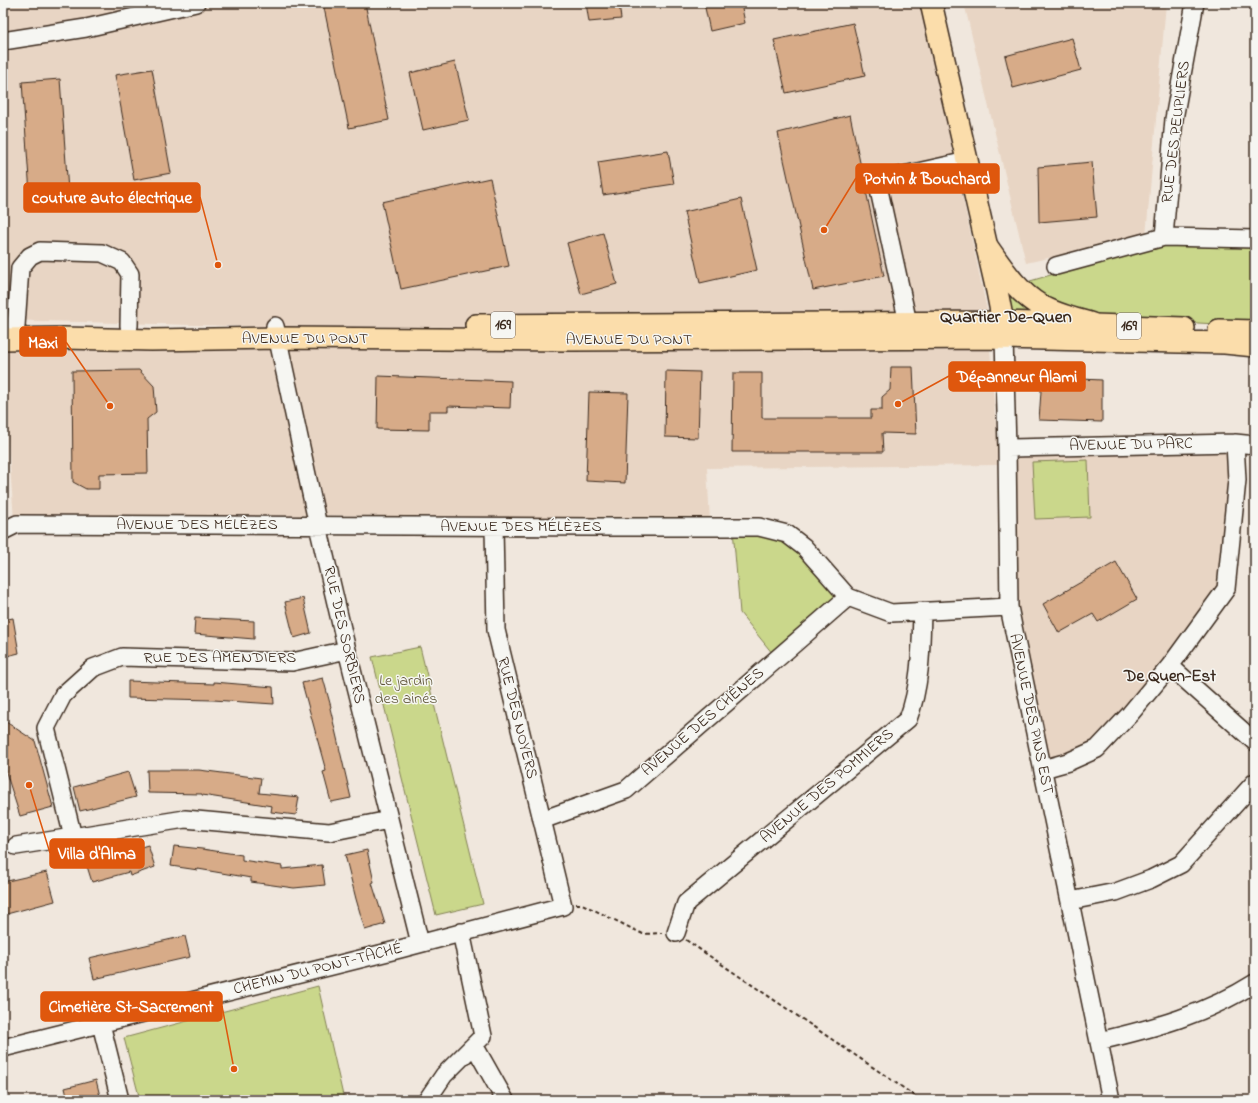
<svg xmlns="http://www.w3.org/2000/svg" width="1258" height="1103" font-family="'Indie Flower',sans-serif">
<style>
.built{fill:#e8d5c4}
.green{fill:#cad78b;stroke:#828054}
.building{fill:#d7ab88;stroke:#3b2a1e}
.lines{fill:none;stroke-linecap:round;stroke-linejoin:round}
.minor-casing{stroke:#3b2a1e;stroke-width:20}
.major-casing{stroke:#3b2a1e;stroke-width:24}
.highway-casing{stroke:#3b2a1e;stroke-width:25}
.path{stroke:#3b2a1e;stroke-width:2;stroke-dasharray:4 3;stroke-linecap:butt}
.minor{stroke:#f6f6f2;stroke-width:17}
.major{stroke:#fbddab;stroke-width:21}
.highway{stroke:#fbddab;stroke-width:22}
.labels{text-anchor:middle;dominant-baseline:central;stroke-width:3;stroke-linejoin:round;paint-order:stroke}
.shield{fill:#f6f6f2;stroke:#73675e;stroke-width:1}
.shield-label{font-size:15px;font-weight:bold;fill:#3b2a1e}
.street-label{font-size:16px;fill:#3b2a1e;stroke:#f6f6f2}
.park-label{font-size:16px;fill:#5f5539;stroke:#f6f6f2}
.neighbourhood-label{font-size:17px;font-weight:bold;fill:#3b2a1e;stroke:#f6f6f2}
.quarter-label{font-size:18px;font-weight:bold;fill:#3b2a1e;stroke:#f6f6f2}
.leader{fill:none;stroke:#df570d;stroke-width:1.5}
.callout-dot{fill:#df570d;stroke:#f6f6f2;stroke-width:1.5}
.callout{fill:#df570d;stroke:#df570d;stroke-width:1.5}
.callout-label{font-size:17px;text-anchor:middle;font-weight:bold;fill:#fff}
</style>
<rect width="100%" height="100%" fill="#f0e7dd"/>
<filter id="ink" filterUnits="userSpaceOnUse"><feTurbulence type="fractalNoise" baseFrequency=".025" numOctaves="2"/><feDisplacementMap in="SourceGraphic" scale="8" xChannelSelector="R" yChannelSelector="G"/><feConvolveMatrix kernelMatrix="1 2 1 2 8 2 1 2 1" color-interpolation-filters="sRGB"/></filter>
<g filter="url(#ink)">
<path class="built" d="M3,3H921L987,310L999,465L707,468L710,521L323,515L14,520L3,370V335L268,327L3,320Z
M964,3H1166L1146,236L1026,263Z
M1235,443L1226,589L1097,749L1042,766L1009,607L1007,448Z"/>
<path class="green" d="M1163,242L1255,248V326L1008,313L1003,289Z
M1088,460L1090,517L1035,519L1032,462Z
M733,529L787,534L845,597L777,659L740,613Z
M420,647L483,904L436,915L372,657Z
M318,986L344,1100H140L124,1038Z"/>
<path class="building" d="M323,3H365L389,120L349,128Z
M586,3H619L621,19L589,22Z
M704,3H741L745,23L710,31Z
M853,23L865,76L786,93L774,40Z
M1072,38L1081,70L1013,88L1005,56Z
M455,62L469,120L423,130L410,73Z
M152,69L171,173L134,180L115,75Z
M60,79L68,191L30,193L22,82Z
M850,115L884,276L813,290L778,133Z
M668,151L674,184L603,195L598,162Z
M1092,162L1097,217L1039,222L1038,167Z
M490,178L509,266L401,289L382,202Z
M741,199L757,270L700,283L684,212Z
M603,233L617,284L581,294L567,243Z
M891,367H913L916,434L882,433L883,452H732L733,373H762V418H871V410H882V397L890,390Z
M139,370L154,386L156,412L147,419L148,473L99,474V489H86L73,482L72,371Z
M666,371L700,372L698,438L665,437Z
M378,376L511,381L510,408L448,406V411H429V430L377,429Z
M1042,377L1102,380V422L1039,420Z
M589,392L628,393L625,483L586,481Z
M1116,562L1137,599L1098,622L1093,614L1059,633L1043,604Z
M303,598L311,633L294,638L285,602Z
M13,618L19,653L3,657V620Z
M195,618L254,621V639L194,634Z
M323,678L331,707L330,708L351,798L331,802L323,772L326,771L302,683Z
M128,681L214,684V682L273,687L274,704L213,700L128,698Z
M3,720L35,741L53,807L20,816L3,763Z
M147,770H199L261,778L259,793L299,797L296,815L271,812L272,806L202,795V794L148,793Z
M128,772L136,797L80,811L74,787Z
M148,845L155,867L130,876L129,872L92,882L86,863Z
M174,846L202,849L242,855V860L282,866V869L322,865L325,885L294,888L251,882V878L198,869V870L171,866Z
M367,850L374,882L372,883L385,924L365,930L356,899L345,855Z
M47,872L55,901L3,915V882Z
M185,936L190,957L94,979L89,958Z
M96,1080L101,1100H68L65,1088Z"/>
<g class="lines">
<defs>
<path id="minor" d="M3,41L86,28L196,3
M1164,237L1174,119L1195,3
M1056,266L1164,237L1255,239
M908,323L877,181L967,161
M16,326L20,268L30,256L40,251L102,253L122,262L130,274L129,326
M275,326L318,526L347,650L420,943
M1004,338L1007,448L1009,607L1111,1100
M1007,448L1235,443L1255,445
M3,531L17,524L597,527H759L787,534L804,547L848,597L891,613L1009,607
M1170,666L1255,742
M1043,769L1068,762L1097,749L1130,714L1170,666L1226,589L1237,480L1235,443
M542,820L626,790L848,597
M73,837L46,728L63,695L93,668L122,657L292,662L347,650
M16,846L185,819L329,832L389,820
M1070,901L1116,892L1151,879L1181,864L1255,782
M676,933L686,903L908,719C921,685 921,647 922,612
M101,1024L120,1100
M1099,1041C1155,1028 1206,1014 1255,983
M474,1045L505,1100
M3,1048L400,949L563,906L496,630L494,527
M427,1100L444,1075L483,1036L461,932"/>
<path id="major" d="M931,3L997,291L1003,322V335
M476,325L1003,322L1184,328
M1219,330L1255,331
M3,339L64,338L151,340L277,338L572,340L1004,338L1225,343L1255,346"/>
<path id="highway" d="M987,247C1002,268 1017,292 1041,306C1056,315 1074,319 1091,324"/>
</defs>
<use href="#minor" class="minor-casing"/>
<use href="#major" class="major-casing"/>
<use href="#highway" class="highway-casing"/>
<path class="path" d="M576,904H582L643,934L662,933
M686,940L921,1100"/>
<use href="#minor" class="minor"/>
<use href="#major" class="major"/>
<use href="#highway" class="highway"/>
</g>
</g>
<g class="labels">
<g class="shield">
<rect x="491" y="312" width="24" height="26" rx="3"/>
<rect x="1117" y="313" width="24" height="26" rx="3"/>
</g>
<g class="shield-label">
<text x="503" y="325">169</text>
<text x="1129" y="326">169</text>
</g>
<g class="street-label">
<text transform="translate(1176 132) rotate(-83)">RUE DES PEUPLIERS</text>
<text x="305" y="339">AVENUE DU PONT</text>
<text x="629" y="340">AVENUE DU PONT</text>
<text transform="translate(1131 445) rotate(-1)">AVENUE DU PARC</text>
<text x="197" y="525">AVENUE DES MÉLÈZES</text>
<text x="521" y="527">AVENUE DES MÉLÈZES</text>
<text transform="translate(344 635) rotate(77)">RUE DES SORBIERS</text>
<text x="220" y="658">RUE DES AMENDIERS</text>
<text transform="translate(1031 714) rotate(78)">AVENUE DES PINS EST</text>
<text transform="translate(517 718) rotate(76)">RUE DES NOYERS</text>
<text transform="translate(703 722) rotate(-41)">AVENUE DES CHÊNES</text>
<text transform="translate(827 786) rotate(-40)">AVENUE DES POMMIERS</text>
<text transform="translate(318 969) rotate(-14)">CHEMIN DU PONT-TACHÉ</text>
</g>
<g class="park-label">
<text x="406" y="681">Le jardin<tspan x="406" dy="18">des ainés</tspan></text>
</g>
<g class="neighbourhood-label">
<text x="1170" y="676">De Quen-Est</text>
</g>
<g class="quarter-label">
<text x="1006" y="318">Quartier De-Quen</text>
</g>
</g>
<path class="leader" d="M824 230L856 178M218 265L200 197M110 406L66 342M898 404L949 376M29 785L50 853M234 1069L222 1006"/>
<g class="callout-dot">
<circle cx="824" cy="230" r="4"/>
<circle cx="218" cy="265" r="4"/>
<circle cx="110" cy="406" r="4"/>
<circle cx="898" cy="404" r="4"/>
<circle cx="29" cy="785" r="4"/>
<circle cx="234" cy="1069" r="4"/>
</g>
<g class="callout">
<rect x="856" y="164" width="143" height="29" rx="4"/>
<rect x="24" y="183" width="176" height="29" rx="4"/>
<rect x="20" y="327" width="46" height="29" rx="4"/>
<rect x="949" y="362" width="136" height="29" rx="4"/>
<rect x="50" y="839" width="94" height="29" rx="4"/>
<rect x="41" y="992" width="181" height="29" rx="4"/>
</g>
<g class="callout-label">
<text x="927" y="184">Potvin &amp; Bouchard</text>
<text x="112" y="203">couture auto électrique</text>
<text x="43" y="348">Maxi</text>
<text x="1017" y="382">Dépanneur Alami</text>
<text x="97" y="859">Villa d'Alma</text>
<text x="131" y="1012">Cimetière St-Sacrement</text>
</g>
<rect width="1258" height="1103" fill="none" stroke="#f6f6f2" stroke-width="16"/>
<rect x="8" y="8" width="1242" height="1087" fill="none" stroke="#3b2a1e" stroke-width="1.5" filter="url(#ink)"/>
</svg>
